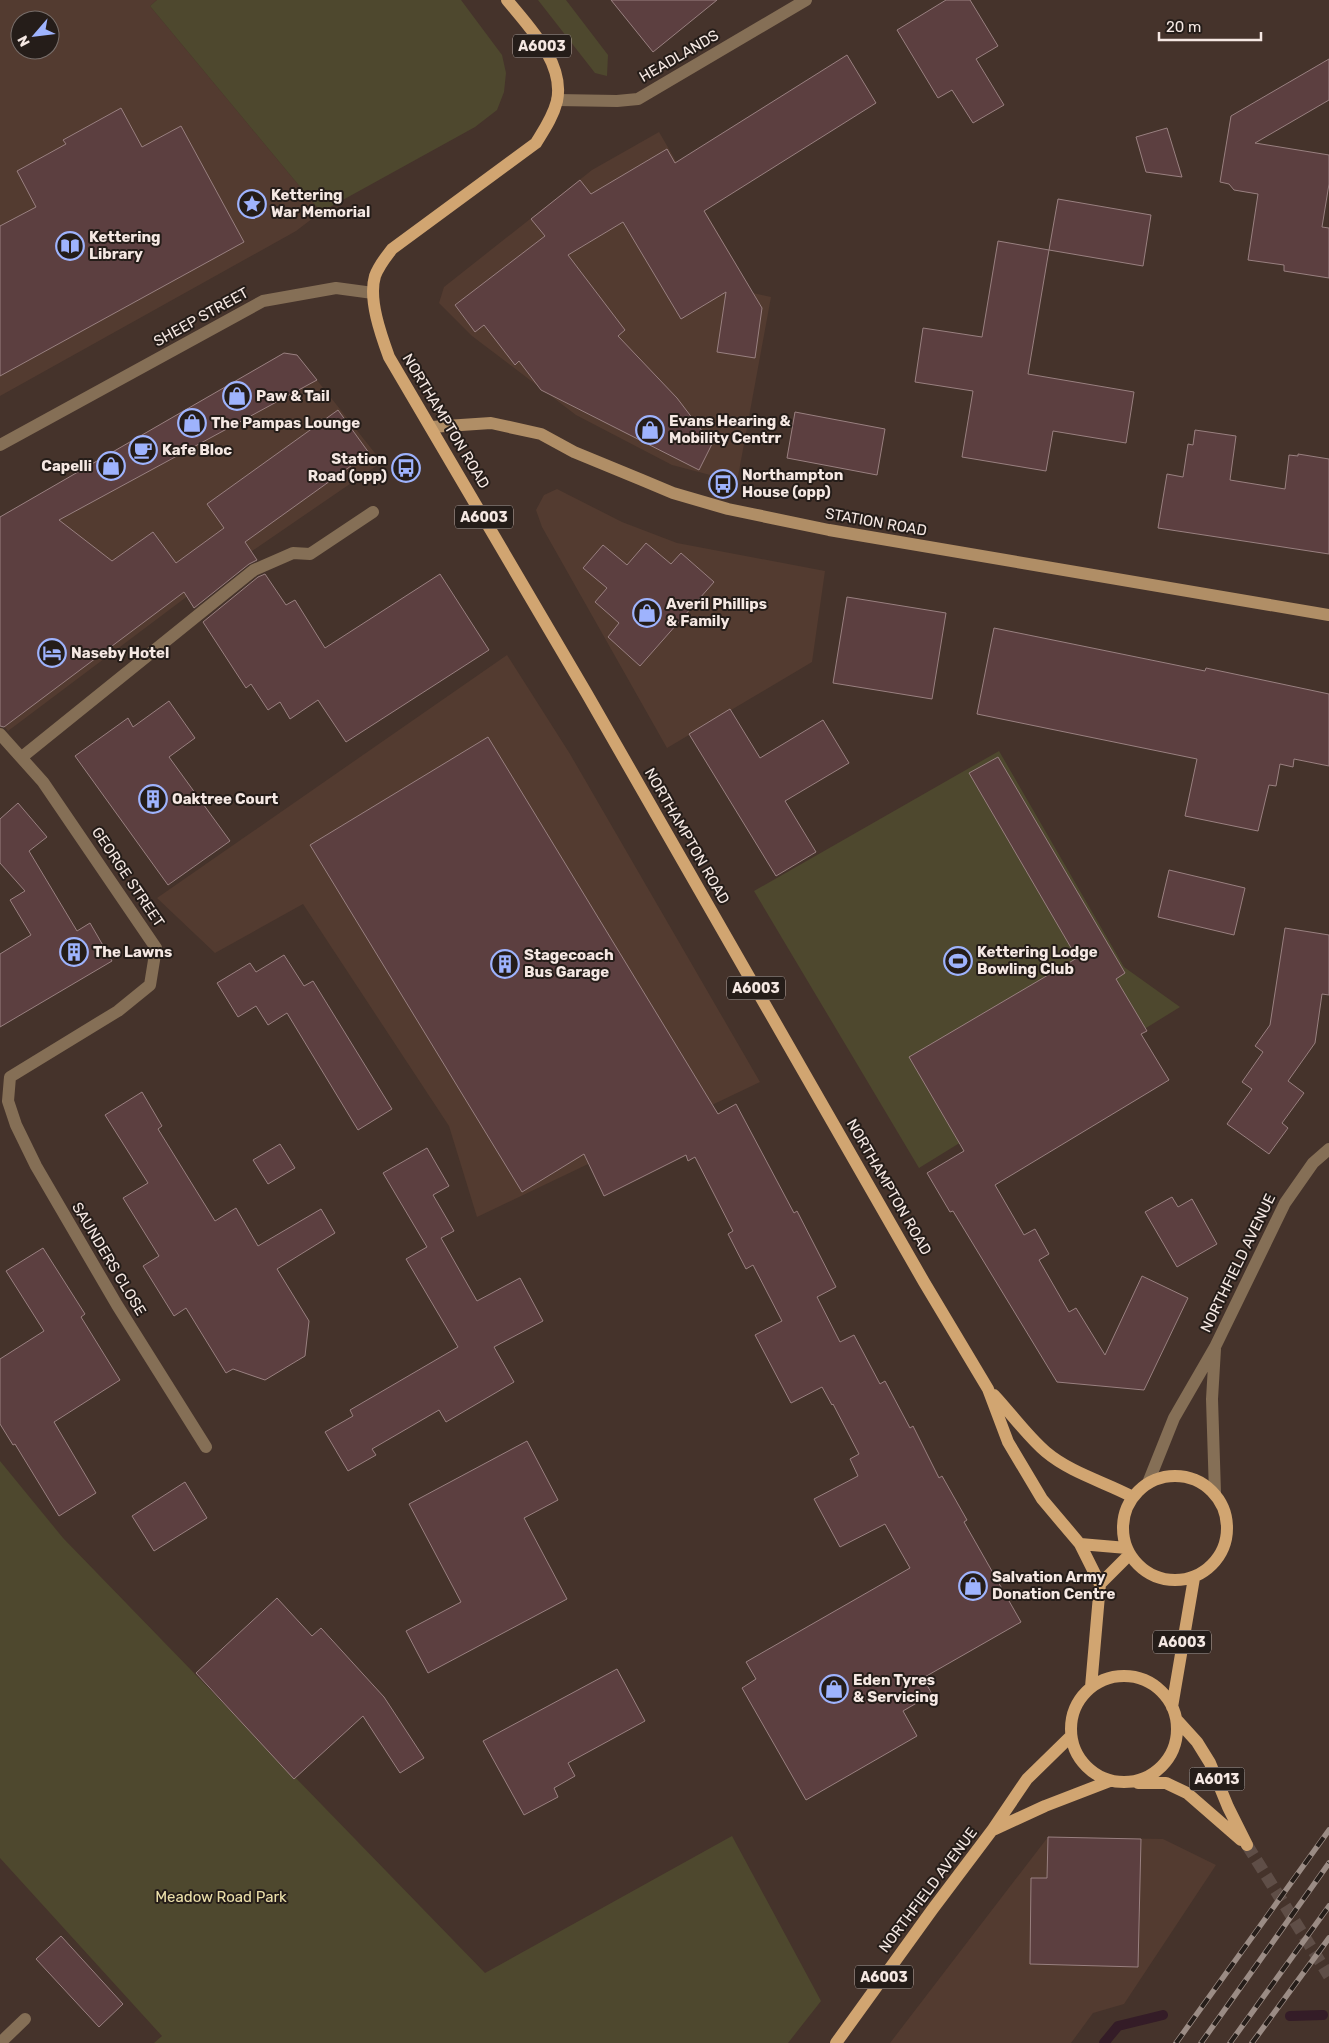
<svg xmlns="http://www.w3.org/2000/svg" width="1329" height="2043" font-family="Rubik,sans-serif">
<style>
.built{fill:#533b30;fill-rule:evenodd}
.green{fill:#4e482e}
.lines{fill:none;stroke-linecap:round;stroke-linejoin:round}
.stream{stroke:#341c27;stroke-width:10}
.building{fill:#5c3f40;stroke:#998080}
.primary-tunnel{stroke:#5f4e47;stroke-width:12;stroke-dasharray:12 6;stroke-linecap:butt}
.minor{stroke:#856f56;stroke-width:12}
.tertiary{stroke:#856f56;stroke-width:12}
.secondary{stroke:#b08e66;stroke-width:12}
.primary{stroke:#d1a571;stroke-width:12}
.rail-casing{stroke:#9b8c85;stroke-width:5.5}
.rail{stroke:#251d19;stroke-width:4;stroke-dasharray:11;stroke-linecap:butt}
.labels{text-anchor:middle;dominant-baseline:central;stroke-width:4;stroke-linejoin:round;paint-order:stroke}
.shield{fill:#251d19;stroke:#b7aba6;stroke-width:1}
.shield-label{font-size:14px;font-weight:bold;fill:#f5e8e3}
.street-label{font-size:15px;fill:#f5e8e3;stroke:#251d19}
.poi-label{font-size:15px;font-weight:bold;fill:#f5e8e3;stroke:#251d19;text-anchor:start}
.park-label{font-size:15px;fill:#ece0aa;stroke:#251d19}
</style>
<rect width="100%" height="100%" fill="#45332b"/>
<path class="built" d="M0,0H157L150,6L321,212L296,231L0,396ZM20,20H50V50H20Z
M659,132L753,293L771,297L737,482L672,465L576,415L472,336L439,303L444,287L592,170Z
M284,353L297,355L382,462L201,586L8,731L0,722V517Z
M557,489L622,522L677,543L825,571L812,662L667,748L542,527L536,510L544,495Z
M507,655L570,754L760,1082L477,1217L449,1126L303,904L215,953L157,898Z
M1048,1837L1163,1839L1216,1865L1124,2004L1093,2013L1071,2043H890Z"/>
<path class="green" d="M157,0H461L502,55L506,73L504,92L497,110L475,127L321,212L150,6Z
M538,0H566L608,55L607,76L595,73Z
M999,751L1124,967L1180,1007L919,1168L754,891Z
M0,1461L63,1538L485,1973L732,1836L821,2001L788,2043H154L162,2036L0,1858Z"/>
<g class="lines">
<path class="stream" d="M1290,2016L1323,2015
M1104,2043L1118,2026L1163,2015"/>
</g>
<path class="building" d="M611,0H717L653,52Z
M946,0H970L998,46L976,59L1004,105L973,123L952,90L938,98L897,30Z
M847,55L876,103L704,211L762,308L755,358L717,352L726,292L681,319L623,222L568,255L625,330L618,336L677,398L712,444L699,470L541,390L519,361L515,365L484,325L475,332L455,305L545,236L531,219L580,180L591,194L667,149L675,163Z
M1329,59V100L1255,143L1329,155V184L1322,227L1329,228V278L1284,271V265L1248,260L1258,194L1234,190L1229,184L1220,182L1231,116Z
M121,108L142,147L181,126L244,242L0,376V226L36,207L17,171L66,144L63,140Z
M1167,128L1182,177L1146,172L1136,137Z
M1058,199L1151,215L1143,266L1049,250Z
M998,241L1049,250L1028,374L1134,392L1126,443L1053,431L1046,471L962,457L973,391L915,382L923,328L982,337Z
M284,353L297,355L317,380L59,520L112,561L153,532L176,563L224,528L207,504L338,410L369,453L245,542L257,560L249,564L194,608L184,592L4,727L0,726V517Z
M795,412L885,429L877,475L787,458Z
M1195,430L1236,436L1230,480L1285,489L1289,455L1298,456V454L1329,459V554L1158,528L1167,474L1183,477L1188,444L1193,445Z
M646,543L671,564L681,553L714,582L640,666L608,637L619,623L595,602L607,588L583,568L603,545L627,565Z
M265,574L286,605L295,600L325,648L440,574L489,650L346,742L318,700L290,719L280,702L268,710L251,684L246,688L203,622L258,577Z
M847,597L946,613L932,699L833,683Z
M994,628L1205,671L1206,668L1329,694V766L1294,759L1293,767L1280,764L1276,786L1269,785L1258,831L1185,816L1197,759L977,714Z
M169,701L195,738L169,757L230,841L168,885L75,756L128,718L133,727Z
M730,709L760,758L823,720L849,763L785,801L816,852L776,876L689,734Z
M488,737L718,1114L736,1104L794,1213L797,1211L836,1287L817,1297L840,1342L854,1335L880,1384L885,1381L910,1428L913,1426L939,1478L942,1476L967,1520L964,1522L1021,1622L923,1678L932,1694L903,1711L917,1736L806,1800L742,1688L756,1679L746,1662L910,1568L885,1524L840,1547L814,1499L858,1476L850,1459L859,1454L833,1404L832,1405L822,1387L791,1403L755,1335L782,1321L753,1265L746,1269L728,1234L733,1231L695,1157L688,1161L686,1155L604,1196L584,1154L522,1192L310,845Z
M998,757L1125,973L1116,979L1147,1031L1141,1034L1169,1080L995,1185L1024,1235L1035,1229L1049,1254L1039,1260L1069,1312L1076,1308L1105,1355L1142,1276L1188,1298L1144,1390L1057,1382L953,1211L950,1212L927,1173L964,1151L909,1057L1077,958L969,773Z
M18,803L47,837L29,851L77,931L90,923L112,961L0,1027V954L31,935L10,900L25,891L0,863V819Z
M1169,870L1245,888L1234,935L1158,917Z
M1285,928L1329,935V995L1322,994L1315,1043L1288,1081L1304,1093L1282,1123L1288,1128L1269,1154L1227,1124L1252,1089L1242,1082L1263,1052L1255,1046L1270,1025Z
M284,955L304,986L313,981L392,1109L358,1130L287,1013L268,1025L256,1006L238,1017L217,983L250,963L256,972Z
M142,1092L162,1126L158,1129L215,1221L236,1208L258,1246L321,1209L335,1233L277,1269L309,1321L305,1356L265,1380L233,1369L226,1373L186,1308L174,1316L143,1266L159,1256L123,1198L148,1183L105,1115Z
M280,1144L295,1168L268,1184L253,1160Z
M427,1148L449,1186L433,1195L454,1231L441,1238L477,1301L520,1278L543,1321L494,1347L514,1382L446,1422L439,1410L372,1449L376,1455L348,1471L325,1432L353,1416L350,1410L458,1347L406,1259L427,1247L383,1173Z
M1172,1197L1178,1207L1192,1199L1217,1244L1177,1267L1145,1212Z
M43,1248L85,1314L81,1317L120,1380L54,1422L96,1493L59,1516L15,1444L13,1445L0,1424V1359L44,1331L6,1271Z
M527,1441L558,1500L524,1518L567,1599L428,1673L406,1631L461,1602L409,1504Z
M185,1482L207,1518L154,1551L132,1516Z
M277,1598L312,1636L321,1628L384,1697L424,1758L400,1773L363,1716L294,1779L196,1673Z
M617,1669L645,1721L568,1763L575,1776L554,1788L558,1797L524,1815L483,1741Z
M1048,1837L1141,1839L1138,1967L1030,1964L1031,1878H1047Z
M61,1936L123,2004L99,2027L36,1959Z"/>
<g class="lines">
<path class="primary-tunnel" d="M1247,1845L1329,1976"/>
<path class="minor" d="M557,100L617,101L638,99L806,0
M0,445L263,301L336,288L373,293
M0,734L43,782L156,948L150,985L118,1011L10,1077L8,1101L16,1125L36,1166L117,1305L206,1447
M22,757L254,570L293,553L310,554L373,512
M0,2043L25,2019"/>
<path class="tertiary" d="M1148,1483L1174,1418L1215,1347L1285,1203L1313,1163L1329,1149
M1215,1493L1212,1399L1215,1349"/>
<path class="secondary" d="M431,427L491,423L541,434L574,452L642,480L673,493L728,509L829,530L1329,615"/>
<path class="primary" d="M507,0C529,27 565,63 557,101C553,117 544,130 536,143L392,249C386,257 379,265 375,276C368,299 381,335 389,357L587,694L924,1282L988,1389L1008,1442L1042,1499L1080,1544L1100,1584
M994,1395C1010,1412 1028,1437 1046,1452C1071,1473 1105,1482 1133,1497
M1123 1528a52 52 0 1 1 104 0a52 52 0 1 1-104 0Z
M1080,1544L1127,1548
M1100,1584L1130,1554
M1071 1729a53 53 0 1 1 106 0a53 53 0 1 1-106 0Z
M1091,1687L1100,1584
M1172,1707L1194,1578
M1177,1720L1197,1742L1210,1763L1228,1807L1247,1845
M1138,1783H1166L1187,1793L1241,1840
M995,1829L1045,1806L1110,1781
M836,2043L932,1910L993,1829L1027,1779L1071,1736"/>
<defs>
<path id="rail" d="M1176,2043L1329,1830
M1201,2043L1329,1863
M1230,2043L1329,1906
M1252,2043L1329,1938"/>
</defs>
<use href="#rail" class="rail-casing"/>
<use href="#rail" class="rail"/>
</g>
<defs>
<symbol id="sight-ring" viewBox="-11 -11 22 22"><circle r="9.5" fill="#251d19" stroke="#9eb3fd" stroke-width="1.5"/><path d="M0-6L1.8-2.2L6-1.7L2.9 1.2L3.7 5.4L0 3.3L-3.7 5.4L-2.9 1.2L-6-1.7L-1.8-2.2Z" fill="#9eb3fd"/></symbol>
<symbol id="library-ring" viewBox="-11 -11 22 22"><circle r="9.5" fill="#251d19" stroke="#9eb3fd" stroke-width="1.5"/><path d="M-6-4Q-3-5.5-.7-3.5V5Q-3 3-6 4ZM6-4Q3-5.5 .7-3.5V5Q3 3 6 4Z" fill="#9eb3fd"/></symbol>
<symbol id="shop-ring" viewBox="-11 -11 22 22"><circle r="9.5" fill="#251d19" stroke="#9eb3fd" stroke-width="1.5"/><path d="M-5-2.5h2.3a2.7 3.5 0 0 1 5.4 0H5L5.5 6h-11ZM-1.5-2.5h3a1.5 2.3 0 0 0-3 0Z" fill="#9eb3fd"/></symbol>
<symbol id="cafe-ring" viewBox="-11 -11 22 22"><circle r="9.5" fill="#251d19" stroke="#9eb3fd" stroke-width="1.5"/><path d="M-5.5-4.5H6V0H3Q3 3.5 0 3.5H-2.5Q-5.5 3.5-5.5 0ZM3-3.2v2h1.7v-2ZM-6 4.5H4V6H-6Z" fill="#9eb3fd"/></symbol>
<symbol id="bus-ring" viewBox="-11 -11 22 22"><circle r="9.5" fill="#251d19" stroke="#9eb3fd" stroke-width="1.5"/><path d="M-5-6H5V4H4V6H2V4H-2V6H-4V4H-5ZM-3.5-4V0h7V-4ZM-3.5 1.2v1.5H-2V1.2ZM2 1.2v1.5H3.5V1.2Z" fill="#9eb3fd"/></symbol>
<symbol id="hotel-ring" viewBox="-11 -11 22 22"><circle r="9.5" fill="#251d19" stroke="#9eb3fd" stroke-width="1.5"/><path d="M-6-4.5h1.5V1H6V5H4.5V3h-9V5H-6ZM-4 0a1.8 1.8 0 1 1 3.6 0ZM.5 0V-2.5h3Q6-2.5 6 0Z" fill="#9eb3fd"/></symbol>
<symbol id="building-ring" viewBox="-11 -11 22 22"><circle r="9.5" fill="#251d19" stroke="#9eb3fd" stroke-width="1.5"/><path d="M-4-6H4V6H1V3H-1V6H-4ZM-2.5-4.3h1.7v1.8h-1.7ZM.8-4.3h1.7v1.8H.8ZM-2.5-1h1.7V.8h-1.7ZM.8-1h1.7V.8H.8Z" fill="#9eb3fd"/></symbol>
<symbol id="stadium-ring" viewBox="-11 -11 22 22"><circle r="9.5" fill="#251d19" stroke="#9eb3fd" stroke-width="1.5"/><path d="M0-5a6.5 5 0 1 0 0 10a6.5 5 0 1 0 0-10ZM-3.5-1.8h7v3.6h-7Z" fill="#9eb3fd"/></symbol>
</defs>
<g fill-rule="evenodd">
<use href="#sight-ring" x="236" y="188" width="32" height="32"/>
<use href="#library-ring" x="54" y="230" width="32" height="32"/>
<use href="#shop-ring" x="221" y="380" width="32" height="32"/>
<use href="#shop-ring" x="176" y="407" width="32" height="32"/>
<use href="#shop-ring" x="634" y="414" width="32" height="32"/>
<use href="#cafe-ring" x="127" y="434" width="32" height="32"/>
<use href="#shop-ring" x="95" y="450" width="32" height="32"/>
<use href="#bus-ring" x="390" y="452" width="32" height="32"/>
<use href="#bus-ring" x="707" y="468" width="32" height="32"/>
<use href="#shop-ring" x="631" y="597" width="32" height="32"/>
<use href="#hotel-ring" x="36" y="637" width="32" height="32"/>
<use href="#building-ring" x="137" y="783" width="32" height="32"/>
<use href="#building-ring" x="58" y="936" width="32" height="32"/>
<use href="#stadium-ring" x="942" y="945" width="32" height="32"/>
<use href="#building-ring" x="489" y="948" width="32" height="32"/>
<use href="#shop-ring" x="957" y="1570" width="32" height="32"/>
<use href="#shop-ring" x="818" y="1673" width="32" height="32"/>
</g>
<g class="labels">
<g class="shield">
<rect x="513" y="34.5" width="58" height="23" rx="4"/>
<rect x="455" y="505.5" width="58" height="23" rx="4"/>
<rect x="727" y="976.5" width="58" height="23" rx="4"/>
<rect x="1153" y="1630.5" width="58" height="23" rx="4"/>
<rect x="1189.5" y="1767.5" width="55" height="23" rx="4"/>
<rect x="855" y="1965.5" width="58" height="23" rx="4"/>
</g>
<g class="shield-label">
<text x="542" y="46">A6003</text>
<text x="484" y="517">A6003</text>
<text x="756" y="988">A6003</text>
<text x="1182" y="1642">A6003</text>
<text x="1217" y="1779">A6013</text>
<text x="884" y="1977">A6003</text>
</g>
<g class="street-label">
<text transform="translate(679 56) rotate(-30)">HEADLANDS</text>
<text transform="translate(201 317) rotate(-29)">SHEEP STREET</text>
<text transform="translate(446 421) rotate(59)">NORTHAMPTON ROAD</text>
<text transform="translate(876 522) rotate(10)">STATION ROAD</text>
<text transform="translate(687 836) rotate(60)">NORTHAMPTON ROAD</text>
<text transform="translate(128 877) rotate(56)">GEORGE STREET</text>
<text transform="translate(889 1187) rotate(60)">NORTHAMPTON ROAD</text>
<text transform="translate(109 1259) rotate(59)">SAUNDERS CLOSE</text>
<text transform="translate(1238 1263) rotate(-64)">NORTHFIELD AVENUE</text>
<text transform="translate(928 1890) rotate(-53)">NORTHFIELD AVENUE</text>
</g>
<g class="poi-label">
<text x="271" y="195">Kettering<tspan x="271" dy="17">War Memorial</tspan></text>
<text x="89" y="237">Kettering<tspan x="89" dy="17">Library</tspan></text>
<text x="256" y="396">Paw &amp; Tail</text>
<text x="669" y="421">Evans Hearing &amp;<tspan x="669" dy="17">Mobility Centrr</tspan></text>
<text x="211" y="423">The Pampas Lounge</text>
<text x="162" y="450">Kafe Bloc</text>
<text x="387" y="459" text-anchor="end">Station<tspan x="387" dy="17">Road (opp)</tspan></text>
<text x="92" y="466" text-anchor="end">Capelli</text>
<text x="742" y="475">Northampton<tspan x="742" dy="17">House (opp)</tspan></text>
<text x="666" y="604">Averil Phillips<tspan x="666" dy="17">&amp; Family</tspan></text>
<text x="71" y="653">Naseby Hotel</text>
<text x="172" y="799">Oaktree Court</text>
<text x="93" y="952">The Lawns</text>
<text x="977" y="952">Kettering Lodge<tspan x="977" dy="17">Bowling Club</tspan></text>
<text x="524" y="955">Stagecoach<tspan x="524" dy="17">Bus Garage</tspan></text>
<text x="992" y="1577">Salvation Army<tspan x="992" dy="17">Donation Centre</tspan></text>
<text x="853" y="1680">Eden Tyres<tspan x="853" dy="17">&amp; Servicing</tspan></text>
</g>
<g class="park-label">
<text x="221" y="1897">Meadow Road Park</text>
</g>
</g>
<g transform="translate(35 35) rotate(242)"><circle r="24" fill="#251d19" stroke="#786e6a"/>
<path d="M0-4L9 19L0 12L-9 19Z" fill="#9eb3fd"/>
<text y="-8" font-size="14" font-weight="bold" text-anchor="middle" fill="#f5e8e3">N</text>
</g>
<path d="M1159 32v8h102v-8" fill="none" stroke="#f5e8e3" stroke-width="2.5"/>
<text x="1166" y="32" font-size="15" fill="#f5e8e3" stroke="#251d19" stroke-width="4" paint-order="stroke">20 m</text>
</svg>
